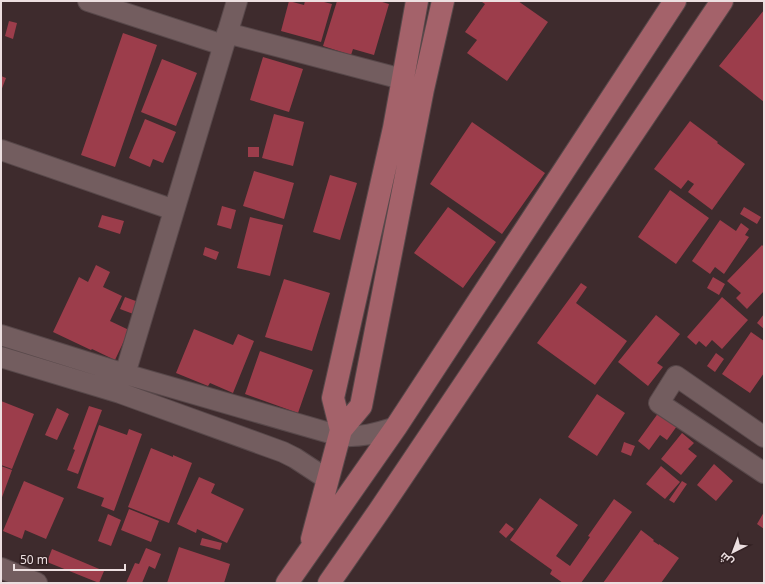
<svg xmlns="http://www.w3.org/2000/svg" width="765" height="584" font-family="'Noto Sans',Cairo,sans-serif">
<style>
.building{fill:#9c3d4b}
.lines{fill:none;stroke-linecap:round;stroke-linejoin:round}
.minor-casing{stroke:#58484a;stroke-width:22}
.major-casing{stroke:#58484a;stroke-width:24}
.minor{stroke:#735d5f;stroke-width:20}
.major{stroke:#a4626a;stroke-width:22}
</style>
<rect width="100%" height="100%" fill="#3e2b2d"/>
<path class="building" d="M289,1L304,5L305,1H320L332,4L321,42L281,31Z
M337,1H379L389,4L374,55L353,49L351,55L323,46Z
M483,1H518L548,22L507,81L467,53L477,40L465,32L485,4L482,2Z
M764,10V102L719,66Z
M9,21L17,23L13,39L5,36Z
M123,33L157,45L115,167L81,155Z
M263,57L303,69L289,112L250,100Z
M162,59L197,73L176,126L141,112Z
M1,76L6,78L1,91Z
M274,114L304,122L293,166L262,158Z
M145,119L176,132L163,163L153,159L150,167L129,158Z
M690,121L718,142L717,143L745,164L712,210L688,192L694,184L688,180L681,189L654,169Z
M472,122L545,173L502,234L430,184Z
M248,147H259V157H248Z
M254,171L294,183L284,219L243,206Z
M330,175L357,183L340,240L313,232Z
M670,190L709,218L676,264L638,237Z
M222,206L236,210L231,229L217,225Z
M448,207L496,242L463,288L414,253Z
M744,207L761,217L757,224L740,214Z
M102,215L124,221L120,234L98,227Z
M250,217L283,225L270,276L237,268Z
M720,220L736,231L741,223L749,229L745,235L749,237L724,274L715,267L710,274L692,261Z
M762,245L764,247V291L747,309L736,298L741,293L727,281Z
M205,247L219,252L216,260L203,255Z
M96,265L110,272L103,287L122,296L110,321L129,330L115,360L92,349L91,350L53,332L79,277L88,282Z
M713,277L725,284L719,295L707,288Z
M284,279L330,293L312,351L265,337Z
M581,283L587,287L576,303L627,341L595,385L537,343Z
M125,297L141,303L136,315L120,309Z
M722,297L748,320L722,349L712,340L706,347L699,341L696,345L687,337Z
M764,314V329L757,323Z
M656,315L680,334L657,363L663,367L648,386L618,362Z
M194,329L233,345L238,334L254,341L233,393L210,383L208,386L176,373Z
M751,332L764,341V373L750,393L722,374Z
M260,351L313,370L298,413L245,394Z
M716,353L724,359L715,372L707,366Z
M597,394L625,413L597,456L568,437Z
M1,401L34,414L12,469L1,465Z
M89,406L102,410L78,474L67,470L75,450L73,449Z
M57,408L69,414L57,440L45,435Z
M659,412L677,426L667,440L660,435L649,450L638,441Z
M99,425L127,435L129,429L142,434L114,511L101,506L104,498L77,488Z
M682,433L694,443L688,449L697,456L681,475L661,459Z
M624,442L635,446L631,456L621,452Z
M151,448L173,457V455L192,463L169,523L128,507Z
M714,464L733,481L716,501L697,485Z
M1,466L12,470L1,500Z
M661,466L680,482L665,499L646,484Z
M199,477L215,484L211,493L244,509L227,543L197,529L196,533L177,524Z
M24,481L64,498L46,539L25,530L22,539L3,531Z
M682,481L687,484L674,503L669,500Z
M540,498L578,525L556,556L570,566L590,537L588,536L614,499L632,512L581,583H563L550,574L552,570L510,540Z
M129,509L159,521L151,542L121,530Z
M764,512V529L757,524Z
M108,514L121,520L111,546L98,541Z
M506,523L514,529L506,538L499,532Z
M641,530L654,540L653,541L659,545V544L679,558L661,583H603Z
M202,538L222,543L220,550L200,545Z
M179,547L230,564L224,583H167Z
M146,548L161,554L155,569L149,566L142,583H126L135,563L139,564Z
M52,549L104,571L99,583L47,562Z"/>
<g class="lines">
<defs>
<path id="minor" d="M88,1L223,45
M227,33L402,79
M1,150L174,210
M1,335L125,374L340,436C362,437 375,434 396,427
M1,357L120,393L283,452L295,458L327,479
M125,374L237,1
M764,437L676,376L659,403L764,473
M1,568L37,583"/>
<path id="major" d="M341,430L333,398L394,128L417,1
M312,539L341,430L361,406L423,89L443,1
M287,583L396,427L675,1
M329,583L379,511L722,1"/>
</defs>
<use href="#minor" class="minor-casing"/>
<use href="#major" class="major-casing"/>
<use href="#minor" class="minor"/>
<use href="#major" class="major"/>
</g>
<rect width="765" height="584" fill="none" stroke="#ecdfe0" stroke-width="4"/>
<g transform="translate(733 552) rotate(222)" stroke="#332123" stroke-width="3" paint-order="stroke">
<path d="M0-3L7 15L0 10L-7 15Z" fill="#ecdfe0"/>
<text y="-6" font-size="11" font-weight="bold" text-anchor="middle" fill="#ecdfe0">ش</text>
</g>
<path d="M14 564v6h111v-6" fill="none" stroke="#ecdfe0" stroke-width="2"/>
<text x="20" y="564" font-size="12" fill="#ecdfe0" stroke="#332123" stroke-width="3" paint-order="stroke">50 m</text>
</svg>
